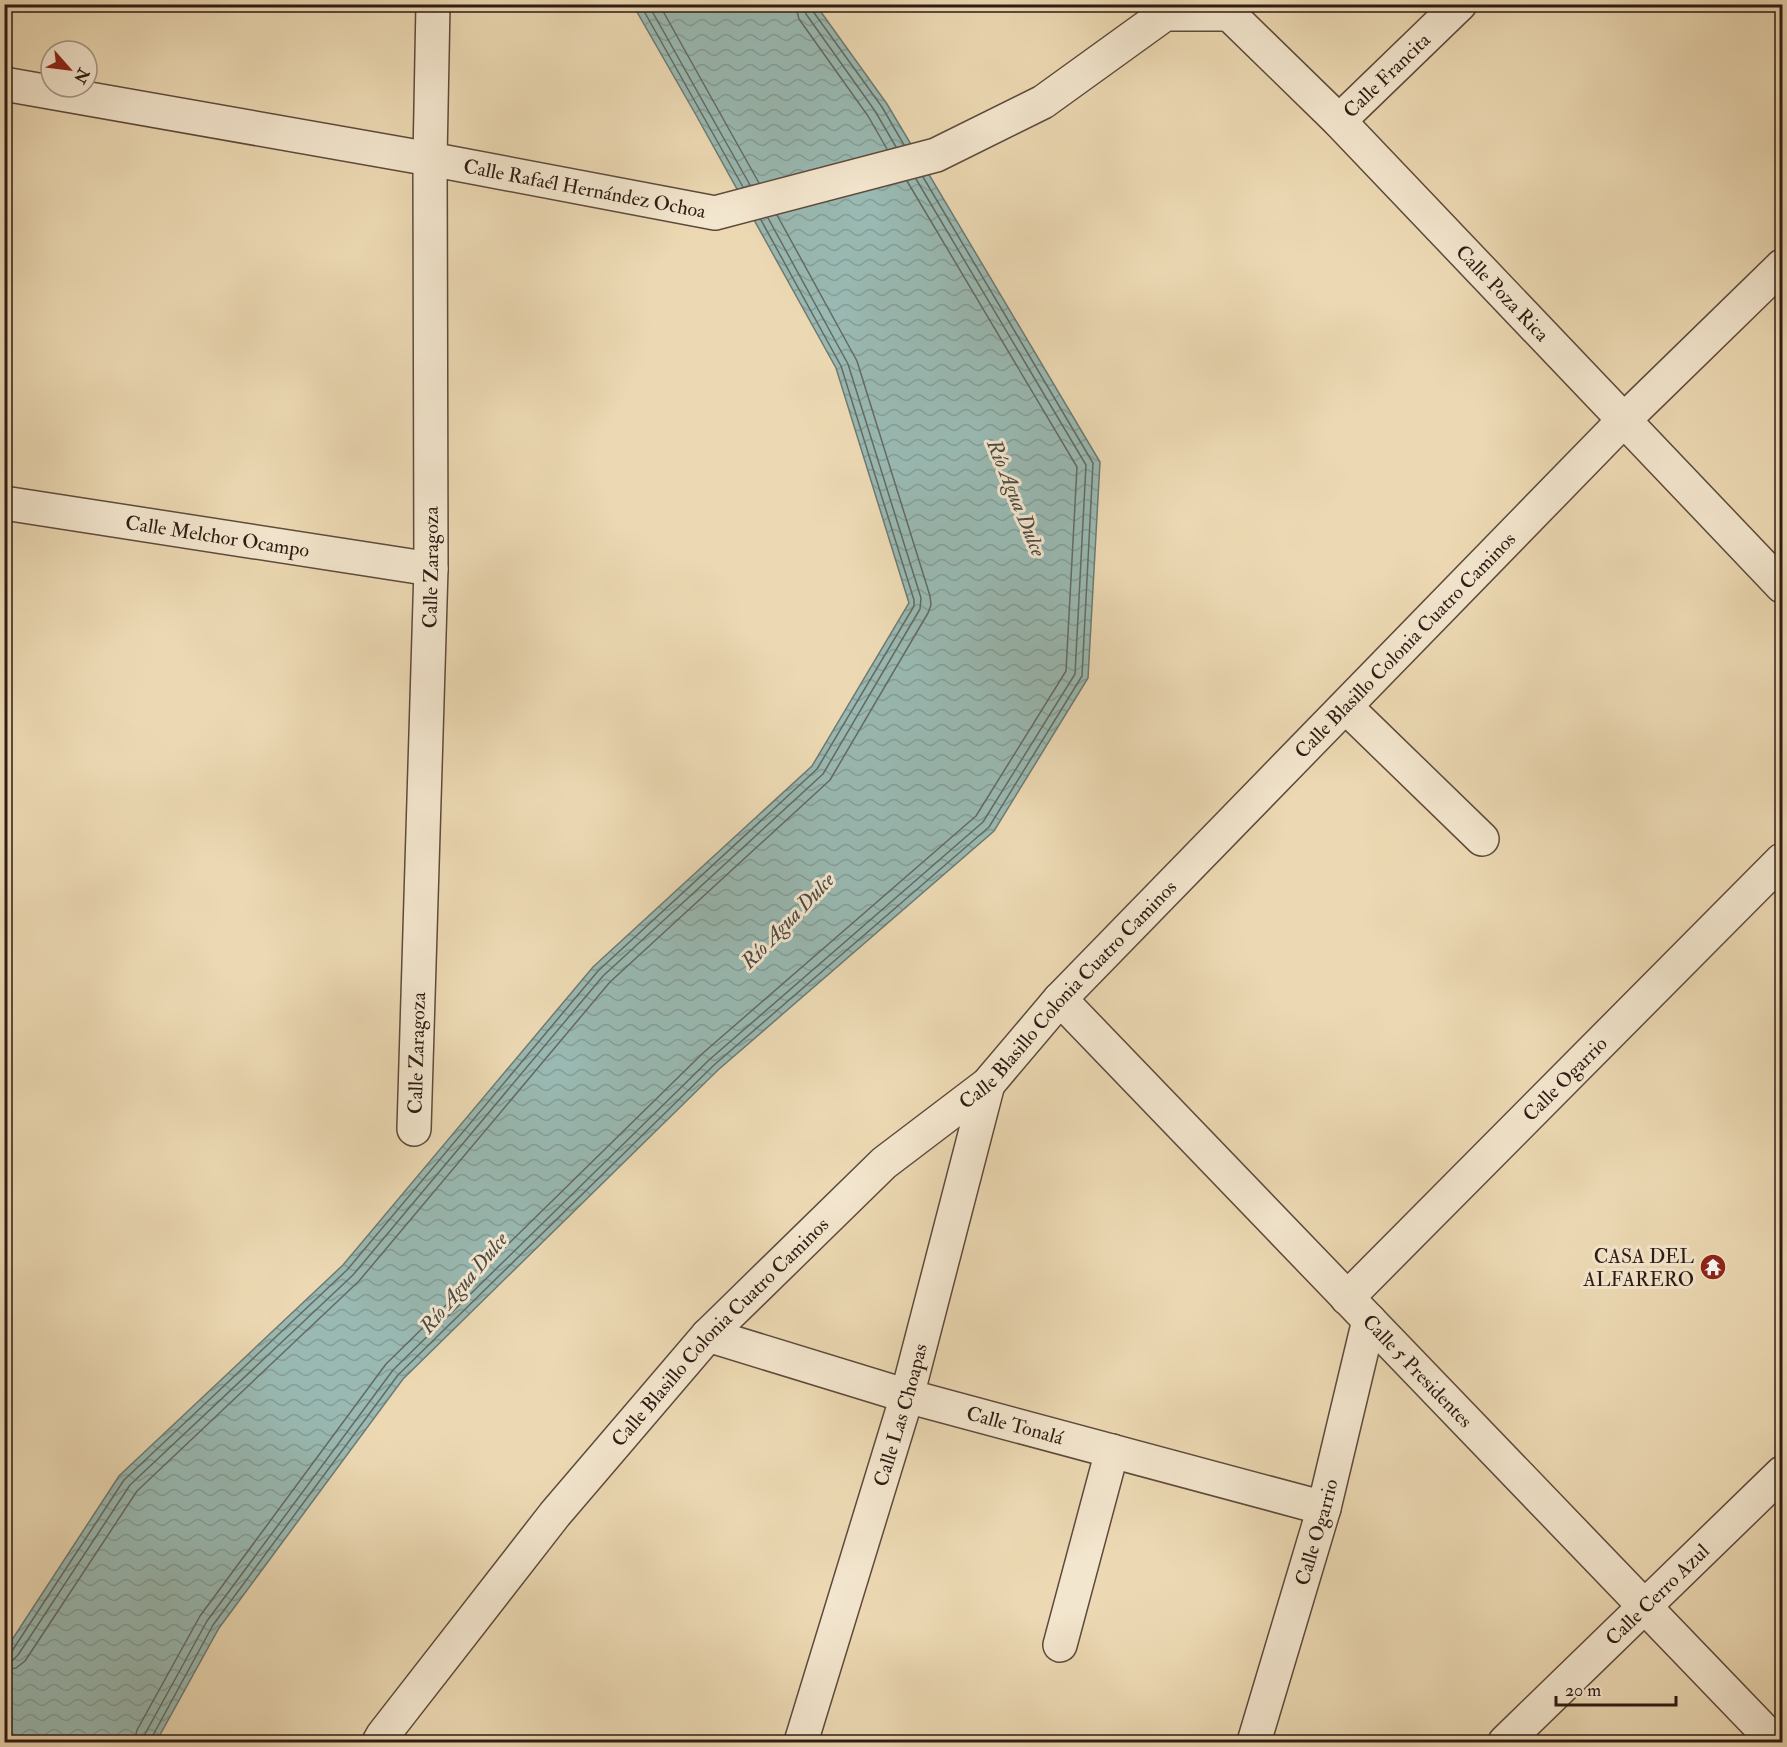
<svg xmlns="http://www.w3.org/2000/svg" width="1787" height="1747" font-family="'IM FELL Double Pica',serif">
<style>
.water{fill:url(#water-waves);stroke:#6e7a73;stroke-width:1.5}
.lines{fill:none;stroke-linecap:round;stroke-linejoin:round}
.shore{stroke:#646a63;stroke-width:1.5}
.minor-casing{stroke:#5e4a3c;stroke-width:36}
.minor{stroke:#f3e6ce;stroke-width:33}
.labels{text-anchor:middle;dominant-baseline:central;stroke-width:6;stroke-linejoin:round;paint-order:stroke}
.street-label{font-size:20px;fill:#2e1b14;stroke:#f3e6ce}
.poi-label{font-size:20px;fill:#2e1b14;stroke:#f3e6ce;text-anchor:end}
.water-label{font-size:21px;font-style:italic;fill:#4e4a43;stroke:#f3e6ce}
</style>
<defs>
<pattern id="water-waves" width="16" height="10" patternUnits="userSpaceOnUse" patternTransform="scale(1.5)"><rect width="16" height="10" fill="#99b9b2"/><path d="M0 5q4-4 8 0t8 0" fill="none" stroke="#849e98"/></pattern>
</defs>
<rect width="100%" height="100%" fill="#ecd9b3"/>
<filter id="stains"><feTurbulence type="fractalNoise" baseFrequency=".00333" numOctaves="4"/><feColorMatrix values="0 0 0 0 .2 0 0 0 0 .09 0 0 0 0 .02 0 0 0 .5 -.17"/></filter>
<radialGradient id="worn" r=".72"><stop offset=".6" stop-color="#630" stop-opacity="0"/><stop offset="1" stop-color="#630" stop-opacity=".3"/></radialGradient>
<path class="water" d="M633,5H816L887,104L1100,462L1088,678L994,831L718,1070L403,1379L219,1628L156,1742H5L4,1652L119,1476L343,1265L593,967L812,766L909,603L836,368L696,115Z"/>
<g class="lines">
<path class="shore" d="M640,4L743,187
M648,4L750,185
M659,4L759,183
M795,4L799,19L868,116L887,149
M804,4L806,14L875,111L896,147
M811,4L812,10L882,107L904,145
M4,1654L12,1651L124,1480L347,1270L598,971L817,769L914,606V600L841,366L761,220
M4,1661L13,1660L18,1655L130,1485L353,1275L603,976L823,774L920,609L921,598L848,364L768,218
M4,1670L16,1668L25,1661L137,1491L359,1281L610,982L830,780L928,613L931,605L930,596L857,361L777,215
M134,1742L137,1730L200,1616L386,1364L703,1053L976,816L1066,671L1077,467L907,181
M143,1742L145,1734L207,1621L393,1370L709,1060L983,822L1075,674L1086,465L916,179
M151,1742L152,1737L213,1625L398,1375L714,1065L989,827L1082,676L1093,463L923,177"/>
<defs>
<g id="minor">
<path id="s1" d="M1219,4L1339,121L1782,586"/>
<path id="s2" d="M4,84L430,159L715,213L936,155L1043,102L1165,14H1229"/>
<path id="s3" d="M1339,121L1460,4"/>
<path id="s4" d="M4,503L431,569"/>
<path d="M1346,707L1482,839"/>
<path id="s5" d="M1060,999L1775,1742"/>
<path id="s6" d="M414,1129L431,569L430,159L433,4"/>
<path id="s7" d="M1347,1298L1782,860"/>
<path id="s8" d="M708,1335L907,1396L1324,1508"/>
<path d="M1060,1645L1112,1451"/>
<path id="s9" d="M379,1742L383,1735L555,1514L708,1335L884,1163L988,1084L1060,999L1624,420L1782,266"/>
<path id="s10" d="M801,1742L907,1396L988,1084"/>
<path id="s11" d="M1254,1742L1324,1508L1369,1320"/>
<path id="s12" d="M1505,1742L1782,1473"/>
</g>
</defs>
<use href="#minor" class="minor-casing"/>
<use href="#minor" class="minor"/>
</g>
<defs>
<symbol id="temple-disc" viewBox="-11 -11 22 22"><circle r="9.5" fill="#8f2418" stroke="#f3e6ce"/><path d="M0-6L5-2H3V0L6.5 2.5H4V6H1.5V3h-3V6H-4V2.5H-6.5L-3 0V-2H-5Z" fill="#fff"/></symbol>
</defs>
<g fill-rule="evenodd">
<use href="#temple-disc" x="1698" y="1252" width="30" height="30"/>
</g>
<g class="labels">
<g class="street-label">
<text stroke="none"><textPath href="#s3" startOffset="66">Calle Francita</textPath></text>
<text stroke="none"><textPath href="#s2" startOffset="590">Calle Rafaél Hernández Ochoa</textPath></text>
<text stroke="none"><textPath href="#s1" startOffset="405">Calle Poza Rica</textPath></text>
<text stroke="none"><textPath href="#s4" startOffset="216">Calle Melchor Ocampo</textPath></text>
<text stroke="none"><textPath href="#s6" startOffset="562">Calle Zaragoza</textPath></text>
<text stroke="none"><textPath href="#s9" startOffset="1506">Calle Blasillo Colonia Cuatro Caminos</textPath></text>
<text stroke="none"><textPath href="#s9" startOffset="1020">Calle Blasillo Colonia Cuatro Caminos</textPath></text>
<text stroke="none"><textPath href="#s6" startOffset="76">Calle Zaragoza</textPath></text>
<text stroke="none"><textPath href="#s7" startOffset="309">Calle Ogarrio</textPath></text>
<text stroke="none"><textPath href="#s9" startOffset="534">Calle Blasillo Colonia Cuatro Caminos</textPath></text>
<text stroke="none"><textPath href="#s5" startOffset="516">Calle 5 Presidentes</textPath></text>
<text stroke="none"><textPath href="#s10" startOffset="342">Calle Las Choapas</textPath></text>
<text stroke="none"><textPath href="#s8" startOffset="320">Calle Tonalá</textPath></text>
<text stroke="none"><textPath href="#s11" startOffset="219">Calle Ogarrio</textPath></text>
<text stroke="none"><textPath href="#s12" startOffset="212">Calle Cerro Azul</textPath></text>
</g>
<g class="poi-label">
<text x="1694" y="1256">CASA DEL<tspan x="1694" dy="23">ALFARERO</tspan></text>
</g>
<g class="water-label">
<text transform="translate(1016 498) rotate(68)">Río Agua Dulce</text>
<text transform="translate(788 921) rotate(-46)">Río Agua Dulce</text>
<text transform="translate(464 1283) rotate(-50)">Río Agua Dulce</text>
</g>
</g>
<rect width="1787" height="1747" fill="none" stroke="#ecd9b3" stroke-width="24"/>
<rect x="6" y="6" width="1775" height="1735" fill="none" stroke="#2e1b14" stroke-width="3"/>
<rect x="12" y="12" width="1763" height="1723" fill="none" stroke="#2e1b14" stroke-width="1.5"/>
<g transform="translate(69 69) rotate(118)"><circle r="28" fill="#f3e6ce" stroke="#a49584" stroke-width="1.5"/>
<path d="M0-4.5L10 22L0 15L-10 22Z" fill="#8f2418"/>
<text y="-9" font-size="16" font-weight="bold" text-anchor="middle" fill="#2e1b14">N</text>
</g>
<path d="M1556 1696v9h120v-9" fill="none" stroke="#2e1b14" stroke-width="3"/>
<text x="1565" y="1696" font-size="18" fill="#2e1b14" stroke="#f3e6ce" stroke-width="4.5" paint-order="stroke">20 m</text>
<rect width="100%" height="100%" filter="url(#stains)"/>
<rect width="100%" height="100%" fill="url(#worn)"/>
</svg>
